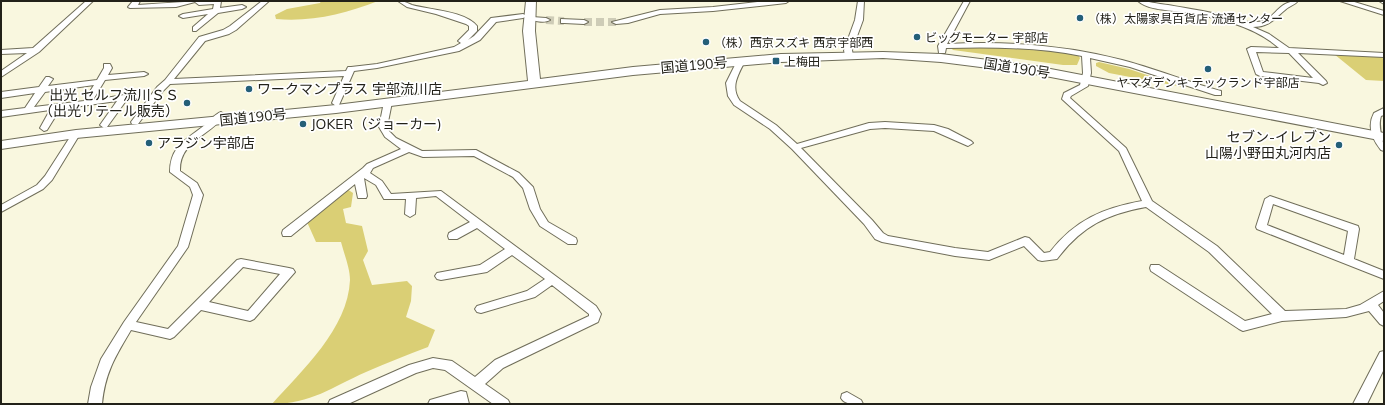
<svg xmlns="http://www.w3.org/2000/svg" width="1385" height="405" font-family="Mulish,'Noto Sans JP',sans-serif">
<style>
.green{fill:#dacf75}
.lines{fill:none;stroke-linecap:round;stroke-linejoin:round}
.minor-tunnel{stroke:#ceccb7;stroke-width:8;stroke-dasharray:8 4;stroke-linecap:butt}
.minor-casing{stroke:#706e5a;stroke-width:2}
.highway-casing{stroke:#706e5a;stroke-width:2}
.minor{fill:#fff;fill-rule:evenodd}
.highway{fill:#fff;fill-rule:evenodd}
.poi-dot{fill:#245f78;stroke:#fff;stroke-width:1.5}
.labels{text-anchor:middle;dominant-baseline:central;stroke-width:3.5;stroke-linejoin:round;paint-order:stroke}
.far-poi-label{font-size:12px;fill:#222119;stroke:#fff;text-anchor:start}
.street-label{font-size:14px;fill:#222119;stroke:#fff}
.poi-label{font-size:14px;fill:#222119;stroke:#fff;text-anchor:start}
</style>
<rect width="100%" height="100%" fill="#f9f7df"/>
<path class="green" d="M321,1H378C345,14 312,22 276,19L275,15L287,9L320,3Z
M982,46L1038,49L1078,55L1080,58L1077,65H1063L953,50L951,48Z
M1334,54L1381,56L1384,60V81L1366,80Z
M1099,62L1129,69L1183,87L1109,73L1096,66V63Z
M347,189L353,193L351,207L343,209L346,223L362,226L368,251L363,260L372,285L407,281L412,286L411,301L406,317L435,330L428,347C407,355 386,363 366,372C332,387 311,404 272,404C302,370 348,329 350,280C350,268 344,254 341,242H316L307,222Z"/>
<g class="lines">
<path class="minor-tunnel" d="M546,20L564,21
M584,22H616"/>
<defs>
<path id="minor" d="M86,1H93L39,52L1,77V71L27,53L1,54V50L33,48Z
M133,1H140L138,5C166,3 193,1 221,1L220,8L242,5L246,7L242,9L218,13L196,31H193V27L208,14L183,18L179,16L183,14L213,9L214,4L199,5L195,2L176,7L130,8L128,7Z
M262,1H269L236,30L229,34L205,41L174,79L346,71L348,67H351L377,64L454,47L461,43L458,41L469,30V26L466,24L436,14L407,7L398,1C404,1 407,3 412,5C430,10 465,11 477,26V31L468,40L474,36L491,18L523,14L527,16L523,18L496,22L480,40L459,51L377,68L354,71L339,105L336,106L332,103L344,76L170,84L163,91L138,124H132L131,122L157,87L165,80L199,37L223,30L230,26Z
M767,1H789L786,3L713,11L660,14L628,23L616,24L612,22L660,10L713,7Z
M858,1H864L863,20L852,50L853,56L849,58L845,56L844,50L855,20Z
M964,1H970L947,44C1006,41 1065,45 1122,60C1156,69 1188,82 1221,91V95H1215L1130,67L1090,58L1091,73L1088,86L1071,96L1070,98L1126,148L1152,201L1217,246L1285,311L1346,309L1360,305L1384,291V301L1378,305L1384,313V326L1380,324L1369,311L1346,317L1282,321L1243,331L1239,329L1151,271L1150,268L1151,265H1159L1245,321L1272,314L1209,252L1146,207C1107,214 1082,226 1057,259L1042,261L1038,260L1024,246L989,260L955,256L882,242L875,239L864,224L792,149L770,129L734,105L728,96L726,83L737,61L741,59L745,61C738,75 730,87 740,101L776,125L797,144L869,123L885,122L934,125L948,129L971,141L973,143L968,146L934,131L885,128L870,129L801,148L872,220L883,233L888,236L955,248L988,252L1025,237L1029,238L1044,253L1050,252C1075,220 1103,208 1142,201L1119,151L1062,99L1064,93L1080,85L1083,73L1082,56C1037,47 991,47 946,48L945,53H939L938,46Z
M1138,1C1148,1 1157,4 1168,5C1184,8 1200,10 1216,14C1230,18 1242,23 1257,22C1276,21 1276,1 1298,1C1295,5 1289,6 1285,10C1274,19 1269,27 1253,27L1269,34L1289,48L1384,53V57L1298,53L1326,81L1327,83L1323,85L1319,83L1260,76L1256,74L1247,49L1251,47L1279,48C1253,25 1215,17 1182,12C1169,10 1148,10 1138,1ZM1256,52L1289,53L1313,78L1263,72Z
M1340,1H1351L1384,11V15Z
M1379,1H1384V4Z
M532,17L546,18L550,20C546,23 535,22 531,19Z
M561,19L584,20L588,22L584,24L564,23H561Z
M104,64H110L112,68L108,75L144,72L148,74L144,76L105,80L93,100L124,95L128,98L107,127L104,128L100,125L117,101L60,109L47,130L44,131L40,128L50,110L1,117V111L25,108L35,93L1,98V92L39,87L46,77H49L53,79L48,86L97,80L104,68ZM94,85L84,101L34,107L45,92Z
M388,99L392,102L387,127L389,131L396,138L422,151L476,150L519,173L533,187L540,209L548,222L576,238L577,241L576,244H568L540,226L530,209L523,188L513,177L474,156L423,157L409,152L373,168L370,173L382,181L391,194L441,191L596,306L601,314L598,322L503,368L485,384L508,400L510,404H493L445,370L433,368L416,373L348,404H328L330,400L409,365L433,358L452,361L475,377L495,360L589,316V314L552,285L535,297L481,313L477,312L475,309L477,306L527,291L545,279L512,255L487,272L441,280L437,279L435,276L437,273L480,265L505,249L477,228L457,239H449L448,236L449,233L470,222L436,196L416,198L415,214L410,217L405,214L406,199H384L376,185L364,178L367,196L366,198H358L355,184L291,236H283L282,233L283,230L363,168L367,164L401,149L385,137L379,127L384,102Z
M1384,108V115L1381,116C1377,129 1384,139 1384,151L1381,150C1372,139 1367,126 1374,113Z
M221,112L225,115C210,136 179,141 180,171L197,183L203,195L188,247L136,322L168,329L237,260L241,259L289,268L293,269L295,272L254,319L250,321L201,310L174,337L170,339L131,330C115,357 105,373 102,404H88L91,387L101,359L124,322L178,246L193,195L190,187L170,172C170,145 188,139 206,124C211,120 215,114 221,112ZM243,267L280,274L248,311L209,302Z
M76,131L80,134L52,180L43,189L1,212V205L37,185L45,176L72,134Z
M1270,196L1358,226L1359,229L1354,259L1384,271V279L1257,229L1256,227L1265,199ZM1273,204L1348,231L1344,255L1267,225Z
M1384,351V369L1367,404H1353L1380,352Z
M461,391L466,392L469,404H428L430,400Z
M847,392L861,400L863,404C854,404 845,405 841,398L842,394Z"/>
<path id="highway" d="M526,1H536L535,31L540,79L633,67L781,54L883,52L941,54L1035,66L1384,133V141L1035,74L941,62L883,58L781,62L633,75L336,113L76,138L1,149V141L76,130L336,105L528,81L523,31Z"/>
</defs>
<use href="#minor" class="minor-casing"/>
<use href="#highway" class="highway-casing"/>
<use href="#minor" class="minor"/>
<use href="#highway" class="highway"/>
</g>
<g class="poi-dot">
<circle cx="1080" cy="18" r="4"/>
<circle cx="917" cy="37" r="4"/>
<circle cx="706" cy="42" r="4"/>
<rect x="772" y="57" width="8" height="8" rx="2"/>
<circle cx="1208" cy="69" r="4"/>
<circle cx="249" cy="89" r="4"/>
<circle cx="187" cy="103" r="4"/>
<circle cx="303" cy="124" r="4"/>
<circle cx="149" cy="143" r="4"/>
<circle cx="1339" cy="145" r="4"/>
</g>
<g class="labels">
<g class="far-poi-label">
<text x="1088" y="18">（株）太陽家具百貨店 流通センター</text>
<text x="925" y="37">ビッグモーター 宇部店</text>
<text x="714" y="42">（株）西京スズキ 西京宇部西</text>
<text x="784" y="61">上梅田</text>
<text x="1208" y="82" text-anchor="middle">ヤマダデンキ テックランド宇部店</text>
</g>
<g class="street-label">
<text transform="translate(694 65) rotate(-5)">国道190号</text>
<text transform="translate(1017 68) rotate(9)">国道190号</text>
<text transform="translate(253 117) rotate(-6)">国道190号</text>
</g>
<g class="poi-label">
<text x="257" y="89">ワークマンプラス 宇部流川店</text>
<text x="179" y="95" text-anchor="end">出光 セルフ流川ＳＳ<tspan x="179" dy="16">（出光リテール販売）</tspan></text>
<text x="311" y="124">JOKER（ジョーカー)</text>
<text x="1331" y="137" text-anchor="end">セブン-イレブン<tspan x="1331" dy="16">山陽小野田丸河内店</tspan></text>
<text x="157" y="143">アラジン宇部店</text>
</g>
</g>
<rect width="1385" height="405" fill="none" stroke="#222119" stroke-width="4"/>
</svg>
